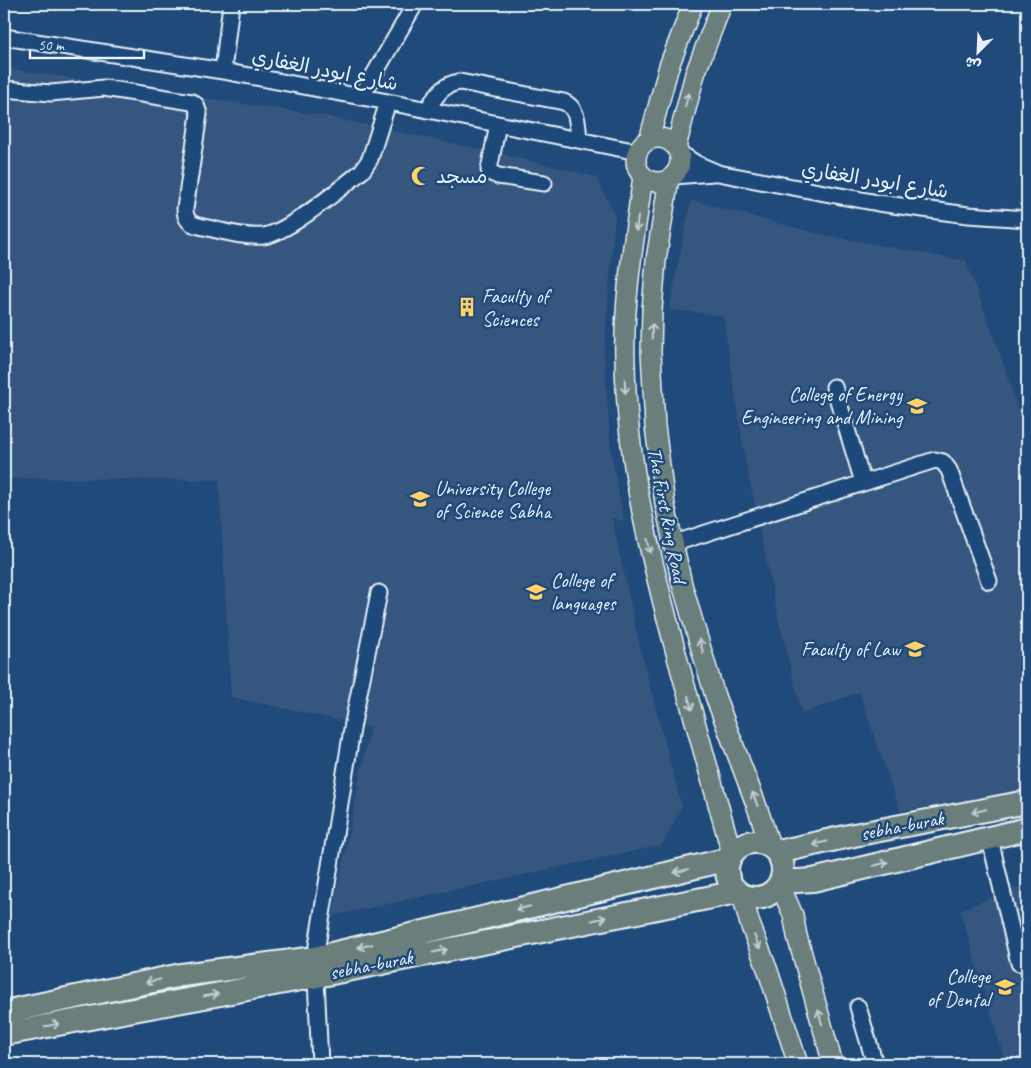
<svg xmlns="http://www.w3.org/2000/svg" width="1031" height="1068" font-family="Caveat,'Playpen Sans Arabic',sans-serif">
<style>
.built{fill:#35567e}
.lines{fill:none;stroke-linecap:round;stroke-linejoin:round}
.minor-casing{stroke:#e8f1f8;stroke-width:19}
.major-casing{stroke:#e8f1f8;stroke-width:22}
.highway-casing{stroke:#e8f1f8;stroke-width:26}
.minor{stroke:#1f4a7a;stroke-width:15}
.major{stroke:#6b7f7c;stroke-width:19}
.highway{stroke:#6b7f7c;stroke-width:22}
.oneway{stroke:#c2cfd3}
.labels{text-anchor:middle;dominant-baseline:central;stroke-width:5;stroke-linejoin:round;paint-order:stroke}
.street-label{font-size:20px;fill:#e8f1f8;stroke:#1f4a7a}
.poi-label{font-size:20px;fill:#e8f1f8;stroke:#1f4a7a;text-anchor:start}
</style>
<rect width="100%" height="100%" fill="#1f4a7a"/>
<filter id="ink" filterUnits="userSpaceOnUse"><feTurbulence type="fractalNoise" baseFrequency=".02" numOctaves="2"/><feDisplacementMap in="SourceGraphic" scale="10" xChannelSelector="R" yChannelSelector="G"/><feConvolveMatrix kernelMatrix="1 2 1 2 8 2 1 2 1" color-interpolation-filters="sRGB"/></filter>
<g filter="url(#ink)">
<path class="built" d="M4,68L325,116L502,154L596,177L615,215L604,353L611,452L624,521L612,518L641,652L682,807L662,845L332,916L370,727L231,697L219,480L4,478Z
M691,200L819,234L966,261L997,345L1027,437V792L900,811L859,692L802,714L778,617L745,459L723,316L669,309Z
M1027,884V1064H1006L960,910Z"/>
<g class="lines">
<defs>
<path id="minor" d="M4,37L223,71L388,102L638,152
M223,71L231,4
M4,89L51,93L104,88L192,102L196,105L199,114L185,209C185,218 189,224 199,226C218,230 244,238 263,236C287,234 342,187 362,171L370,159L388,102
M361,97L415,4
M427,110C436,96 442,84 460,82L564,102C579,109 577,125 579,139
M498,124L489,170L491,173L498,176L544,183
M678,152L697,164L718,173L878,203L968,215L1027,219
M673,176L714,173
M834,387L863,482
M672,544L935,460L943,462L949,470L989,581
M990,839L1019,963
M858,1007L875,1064
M320,1064L315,958L353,723L379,593"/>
<path id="major" d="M636 160a22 22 0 1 1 44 0a22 22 0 1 1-44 0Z
M649,140L669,66L693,4
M676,147L695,74L722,4
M643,176C635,236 623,298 625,360C626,464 652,564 679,664C697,727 714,791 732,854
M669,179L656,260L652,310L651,352L655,426L665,505L682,584L715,696L756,804L770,845
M780,885L793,915L797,936L833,1064
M742,895L750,924L768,971L798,1064"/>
<path id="highway" d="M727 870a28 28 0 1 1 56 0a28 28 0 1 1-56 0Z
M778,852L854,835L1027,802
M782,882L813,880L1027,829
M4,1012L181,975L315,958L729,859
M4,1034L317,976L737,892"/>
</defs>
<use href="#minor" class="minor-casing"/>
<use href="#major" class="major-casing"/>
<use href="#highway" class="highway-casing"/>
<use href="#minor" class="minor"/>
<use href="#major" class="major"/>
<use href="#highway" class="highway"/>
</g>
<defs><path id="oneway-shaft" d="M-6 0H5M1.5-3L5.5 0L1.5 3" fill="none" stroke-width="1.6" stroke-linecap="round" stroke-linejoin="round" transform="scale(1.25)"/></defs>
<g class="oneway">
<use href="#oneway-shaft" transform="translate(687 100) rotate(-73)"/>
<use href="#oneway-shaft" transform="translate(637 224) rotate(98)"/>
<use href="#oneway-shaft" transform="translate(652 331) rotate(-89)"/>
<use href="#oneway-shaft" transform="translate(625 386) rotate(88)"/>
<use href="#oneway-shaft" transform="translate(649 546) rotate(78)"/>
<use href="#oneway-shaft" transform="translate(701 646) rotate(-108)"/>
<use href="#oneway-shaft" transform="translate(690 703) rotate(75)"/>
<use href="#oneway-shaft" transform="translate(755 799) rotate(-110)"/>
<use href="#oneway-shaft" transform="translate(979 811) rotate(167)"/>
<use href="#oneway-shaft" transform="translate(820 843) rotate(168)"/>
<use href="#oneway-shaft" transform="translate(881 864) rotate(-13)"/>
<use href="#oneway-shaft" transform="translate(681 871) rotate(167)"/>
<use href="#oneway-shaft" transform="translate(523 908) rotate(167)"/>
<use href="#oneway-shaft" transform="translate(599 919) rotate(-11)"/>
<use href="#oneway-shaft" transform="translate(757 942) rotate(68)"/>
<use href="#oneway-shaft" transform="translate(365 946) rotate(167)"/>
<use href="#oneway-shaft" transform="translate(440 951) rotate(-11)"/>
<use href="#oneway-shaft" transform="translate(153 981) rotate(168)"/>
<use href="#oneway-shaft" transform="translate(211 995) rotate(-10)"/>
<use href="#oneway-shaft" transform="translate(820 1017) rotate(-106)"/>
<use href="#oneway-shaft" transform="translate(52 1025) rotate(-11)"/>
</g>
</g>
<defs>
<symbol id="mosque-bare" viewBox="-9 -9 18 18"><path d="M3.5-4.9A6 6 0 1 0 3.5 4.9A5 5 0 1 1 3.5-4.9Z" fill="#ffd166" stroke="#1f4a7a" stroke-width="2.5" paint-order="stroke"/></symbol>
<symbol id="building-bare" viewBox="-9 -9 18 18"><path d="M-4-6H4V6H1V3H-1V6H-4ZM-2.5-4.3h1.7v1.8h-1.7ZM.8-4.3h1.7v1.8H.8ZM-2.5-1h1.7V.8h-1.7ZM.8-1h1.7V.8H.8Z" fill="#ffd166" stroke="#1f4a7a" stroke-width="2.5" paint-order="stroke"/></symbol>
<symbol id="university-bare" viewBox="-9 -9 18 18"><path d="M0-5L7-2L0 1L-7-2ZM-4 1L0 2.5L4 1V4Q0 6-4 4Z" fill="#ffd166" stroke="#1f4a7a" stroke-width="2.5" paint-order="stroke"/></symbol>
</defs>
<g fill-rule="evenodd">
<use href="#mosque-bare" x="407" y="162" width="28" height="28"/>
<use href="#building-bare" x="453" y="293" width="28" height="28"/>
<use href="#university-bare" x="903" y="392" width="28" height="28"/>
<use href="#university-bare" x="406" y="485" width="28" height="28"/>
<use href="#university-bare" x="522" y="578" width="28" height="28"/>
<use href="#university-bare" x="901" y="635" width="28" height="28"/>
<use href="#university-bare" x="991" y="973" width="28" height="28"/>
</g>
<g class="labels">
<g class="street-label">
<text transform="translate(325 70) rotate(11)">شارع ابودر الغفاري</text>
<text transform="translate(875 180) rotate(9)">شارع ابودر الغفاري</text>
<text transform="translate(667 515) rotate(79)">The First Ring Road</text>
<text transform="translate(902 826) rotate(-11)">sebha-burak</text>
<text transform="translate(371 965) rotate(-11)">sebha-burak</text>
</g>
<g class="poi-label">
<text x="436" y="176">مسجد</text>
<text x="482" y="296">Faculty of<tspan x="482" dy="23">Sciences</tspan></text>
<text x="902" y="394" text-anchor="end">College of Energy<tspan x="902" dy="23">Engineering and Mining</tspan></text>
<text x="435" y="488">University College<tspan x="435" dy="23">of Science Sabha</tspan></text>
<text x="551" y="580">College of<tspan x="551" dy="23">languages</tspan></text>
<text x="900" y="649" text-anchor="end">Faculty of Law</text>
<text x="990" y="976" text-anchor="end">College<tspan x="990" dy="23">of Dental</tspan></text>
</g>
</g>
<rect width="1031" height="1068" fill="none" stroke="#1f4a7a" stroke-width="20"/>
<rect x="10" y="10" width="1011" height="1048" fill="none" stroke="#e8f1f8" stroke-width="2" filter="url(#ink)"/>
<g transform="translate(978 52) rotate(204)" stroke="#1f4a7a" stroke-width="4" paint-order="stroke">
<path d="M0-4L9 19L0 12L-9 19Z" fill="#e8f1f8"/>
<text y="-8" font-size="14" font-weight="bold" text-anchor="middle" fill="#e8f1f8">ش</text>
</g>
<path d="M30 50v8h114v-8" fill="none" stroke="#e8f1f8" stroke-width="2.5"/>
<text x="38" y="50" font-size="15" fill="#e8f1f8" stroke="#1f4a7a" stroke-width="4" paint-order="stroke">50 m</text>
</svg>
